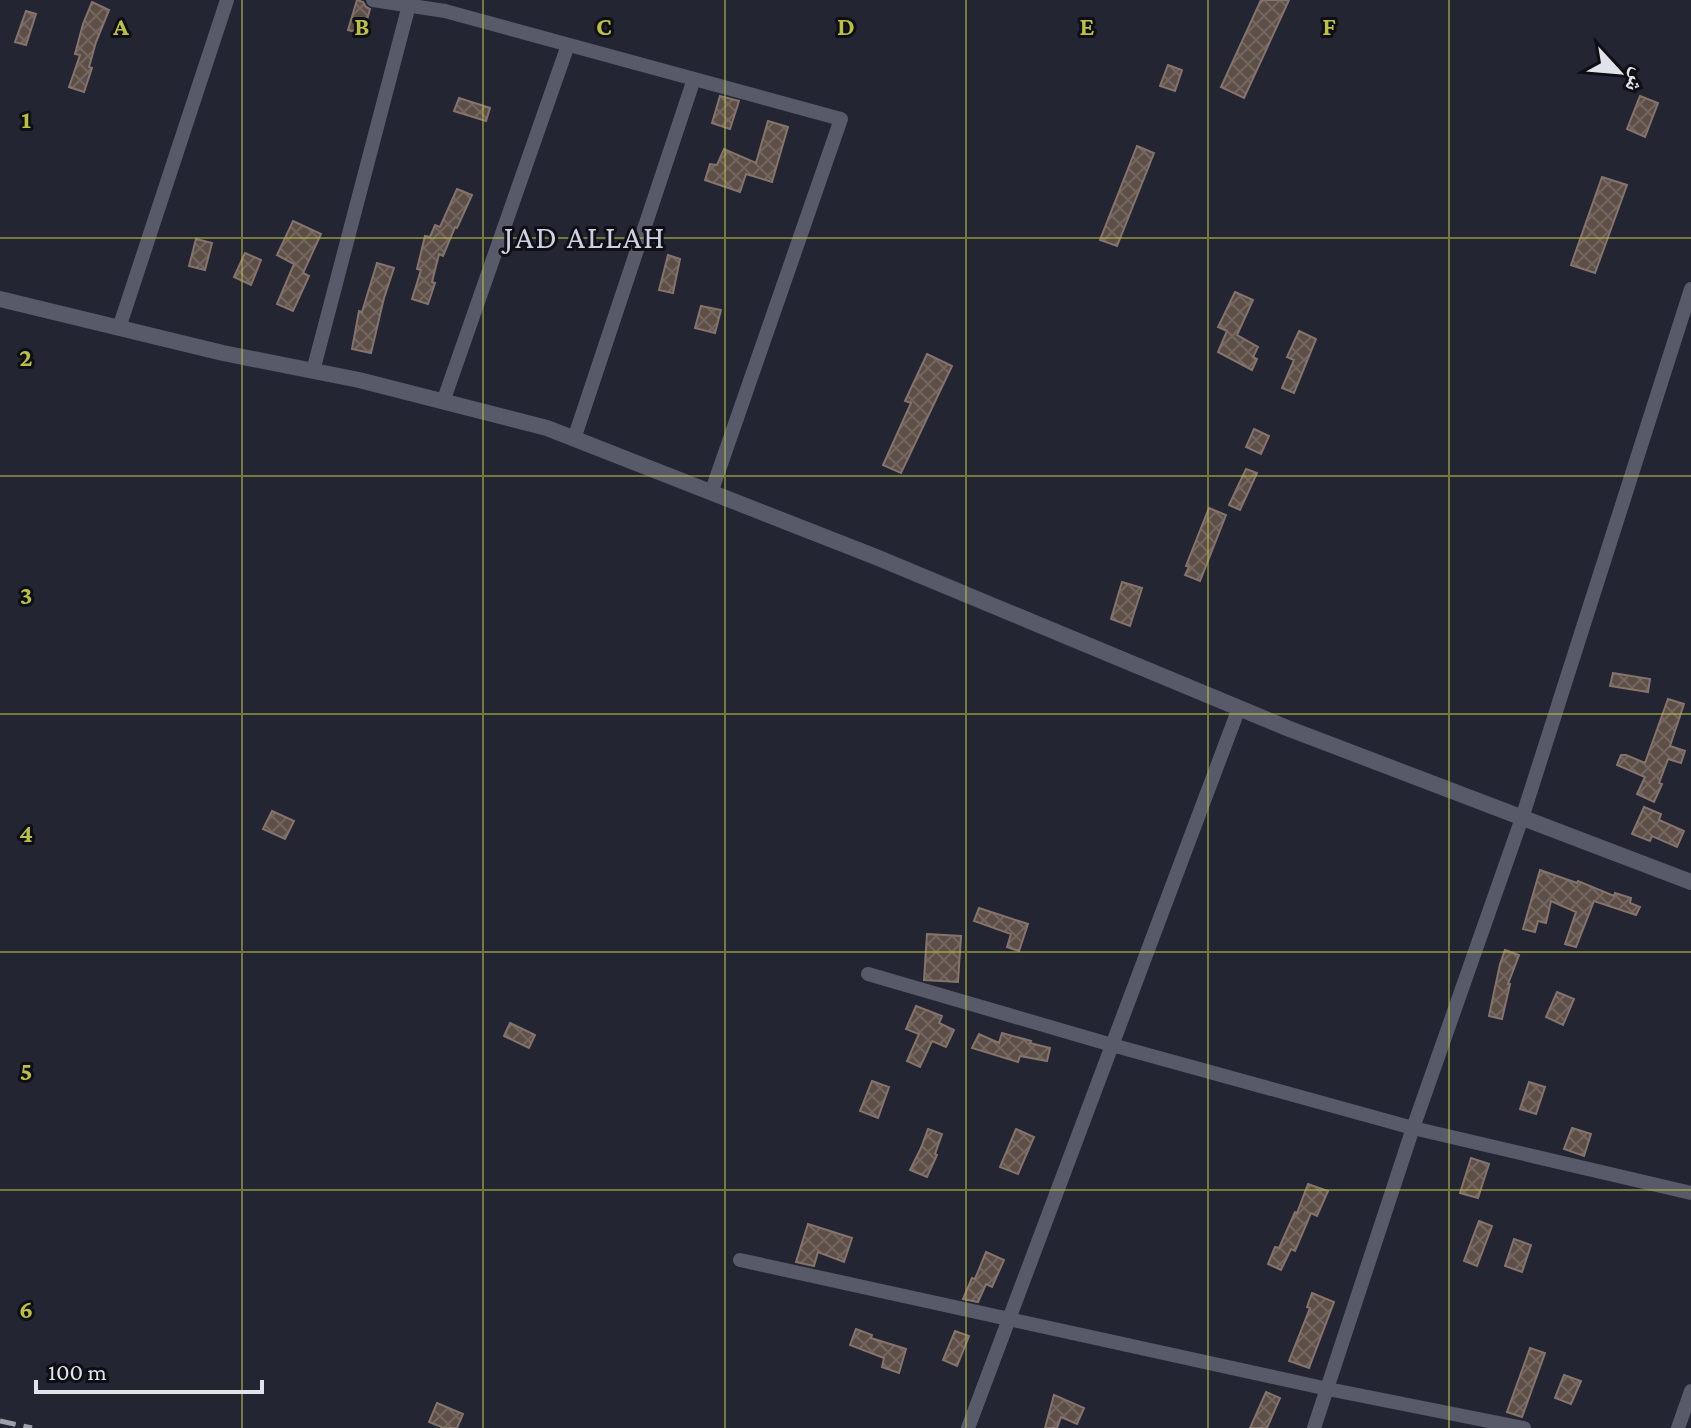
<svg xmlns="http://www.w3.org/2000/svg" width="1691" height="1428" font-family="'Crimson Pro','Noto Naskh Arabic',serif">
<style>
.building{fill:url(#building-cross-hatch);stroke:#84746b;stroke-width:2}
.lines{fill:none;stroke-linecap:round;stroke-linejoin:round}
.minor{stroke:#585a69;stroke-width:14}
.tertiary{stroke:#585a69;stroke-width:16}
.rail{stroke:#9d9fa9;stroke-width:5;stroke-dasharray:16 8;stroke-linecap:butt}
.grid{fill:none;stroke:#bbc045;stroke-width:2;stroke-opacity:0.55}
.labels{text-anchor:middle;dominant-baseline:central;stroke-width:6;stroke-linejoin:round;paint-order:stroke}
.quarter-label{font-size:32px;letter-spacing:2px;fill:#cdd0e1;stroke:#0e0f14}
.grid-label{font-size:26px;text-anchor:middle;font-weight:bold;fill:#bbc045;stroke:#0e0f14;stroke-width:6;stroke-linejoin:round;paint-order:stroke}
</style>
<defs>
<pattern id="building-cross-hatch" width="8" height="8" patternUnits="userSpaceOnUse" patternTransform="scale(2)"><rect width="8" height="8" fill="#5d4e46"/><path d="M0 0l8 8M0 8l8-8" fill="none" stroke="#746761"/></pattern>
</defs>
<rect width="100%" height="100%" fill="#232532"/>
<path class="building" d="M357,0L363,2L366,7L370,9L363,34L348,30Z
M1261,0H1289L1244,98L1221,87Z
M92,2L109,10L96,42L89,67L92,68L84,92L69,87L80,55L75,54L83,24Z
M26,11L36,14L26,45L15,42Z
M1168,65L1182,70L1175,91L1160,86Z
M720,96L739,101L730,129L712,123Z
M1640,96L1658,103L1645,137L1627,129Z
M459,98L490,108L486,121L454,111Z
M768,121L788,127L772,182L746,174L740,192L705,180L710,164L717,165L724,149L756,163Z
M1137,146L1154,153L1117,246L1100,240Z
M1602,177L1627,185L1595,273L1571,265Z
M457,189L472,195L457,228L455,227L443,256L439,254L432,282L435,283L428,304L412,299L421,270L417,269L425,236L430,237L435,225L440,227Z
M293,221L321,234L303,273L309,276L293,311L277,304L294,264L277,255Z
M196,239L212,243L205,270L189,266Z
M245,253L261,260L251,285L234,277Z
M668,255L680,259L673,293L659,290Z
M377,263L394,268L384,298L371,353L352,349L359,311L362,312Z
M1235,292L1253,300L1237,335L1258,347L1253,357L1257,359L1252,370L1218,352L1227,331L1218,327Z
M701,306L721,310L715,333L695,328Z
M1299,331L1316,339L1294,393L1282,388L1294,360L1287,357Z
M927,354L952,366L901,473L883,465L911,403L905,401Z
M1254,429L1269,436L1261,454L1246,447Z
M1246,469L1257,473L1240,510L1229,505Z
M1209,508L1226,515L1200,581L1185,575L1189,567L1186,566Z
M1122,582L1142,588L1130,626L1111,619Z
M1613,673L1650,679L1648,692L1610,686Z
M1668,699L1684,704L1670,746L1685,751L1681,763L1668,759L1659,783L1662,784L1654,802L1637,794L1645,777L1617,765L1621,755H1626L1645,763Z
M1644,807L1661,814L1659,820L1684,831L1677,847L1652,836L1650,841L1632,834Z
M272,811L294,821L285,839L263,829Z
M1540,870L1577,883L1578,881L1614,896L1615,893L1631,898L1630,903L1640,907L1636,915L1594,901L1576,947L1565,944L1576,912L1551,901L1546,923L1538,921L1535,932L1523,929Z
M979,908L1028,924L1019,951L1007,947L1011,934L974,921Z
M927,934L961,936L958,982L924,980Z
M1505,950L1519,955L1508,984H1510L1502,1019L1489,1016L1500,964Z
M1557,992L1574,999L1563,1025L1546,1017Z
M916,1006L942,1016L939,1023L954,1030L946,1047L932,1041L920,1067L907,1061L919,1034L906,1029Z
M510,1023L535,1035L529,1048L504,1036Z
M1002,1033L1031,1041L1030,1043L1050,1048L1047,1061L1020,1056L1018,1062L972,1048L979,1034L999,1043Z
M872,1081L889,1087L878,1118L860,1111Z
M1529,1082L1545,1087L1536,1114L1520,1109Z
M1572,1128L1591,1134L1584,1156L1564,1149Z
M928,1129L942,1134L935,1154L937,1155L927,1177L910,1170L921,1148Z
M1016,1129L1034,1137L1018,1174L1000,1167Z
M1471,1158L1489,1164L1478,1198L1460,1193Z
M1308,1184L1328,1191L1317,1216L1311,1213L1295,1251L1291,1249L1281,1270L1268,1264L1275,1247L1279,1248L1295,1212L1297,1213Z
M1479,1221L1492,1226L1477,1266L1464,1261Z
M808,1224L852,1238L844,1262L818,1252L814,1266L796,1262Z
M1514,1239L1531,1245L1522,1272L1505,1266Z
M986,1252L1004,1260L992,1287L986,1284L978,1302L963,1299L972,1278L975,1279Z
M1312,1293L1334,1302L1309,1368L1289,1361L1310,1308L1307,1307Z
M856,1329L872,1335L871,1338L906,1349L899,1373L882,1367L884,1358L850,1345Z
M955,1331L969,1336L957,1366L943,1360Z
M1530,1348L1545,1353L1522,1417L1507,1412Z
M1564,1375L1581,1381L1571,1404L1555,1398Z
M1266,1392L1280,1398L1267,1428H1250Z
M1054,1395L1084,1408L1077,1424L1061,1417L1057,1428H1045Z
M437,1403L463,1414L457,1428H444L429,1422Z"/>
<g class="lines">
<path class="minor" d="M373,0L445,11L841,119L711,493
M119,328L227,0
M313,371L409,5
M443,402L568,45
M574,439L694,79
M868,974L1112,1045L1413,1128L1691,1193
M740,1260L1328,1389L1524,1428
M968,1428L1239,708
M1314,1428L1413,1128L1522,818L1691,289
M1678,1428L1691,1391"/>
<path class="tertiary" d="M0,299L223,353L359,380L547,428L876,557L1287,728L1691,882"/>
<path class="rail" d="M0,1421L32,1428"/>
</g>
<path class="grid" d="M242,0V1428M483,0V1428M725,0V1428M966,0V1428M1208,0V1428M1449,0V1428M0,238H1691M0,476H1691M0,714H1691M0,952H1691M0,1190H1691"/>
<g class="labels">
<g class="quarter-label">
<text x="585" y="237">JAD ALLAH</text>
</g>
</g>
<g class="grid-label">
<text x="121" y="35">A</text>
<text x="362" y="35">B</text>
<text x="604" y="35">C</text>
<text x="846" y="35">D</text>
<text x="1087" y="35">E</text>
<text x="1329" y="35">F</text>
<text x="26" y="128">1</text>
<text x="26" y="366">2</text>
<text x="26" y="604">3</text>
<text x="26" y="842">4</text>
<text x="26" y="1080">5</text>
<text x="26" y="1318">6</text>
</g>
<g transform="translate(1619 72) rotate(116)" stroke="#0e0f14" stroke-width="6" paint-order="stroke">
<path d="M0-6L14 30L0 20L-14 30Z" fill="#e1e3eb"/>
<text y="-12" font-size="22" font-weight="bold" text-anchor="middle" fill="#e1e3eb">ش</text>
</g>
<path d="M36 1380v12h226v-12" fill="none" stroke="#e1e3eb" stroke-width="4"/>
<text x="48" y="1380" font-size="24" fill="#e1e3eb" stroke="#0e0f14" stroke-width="6" paint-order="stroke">100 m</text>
</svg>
